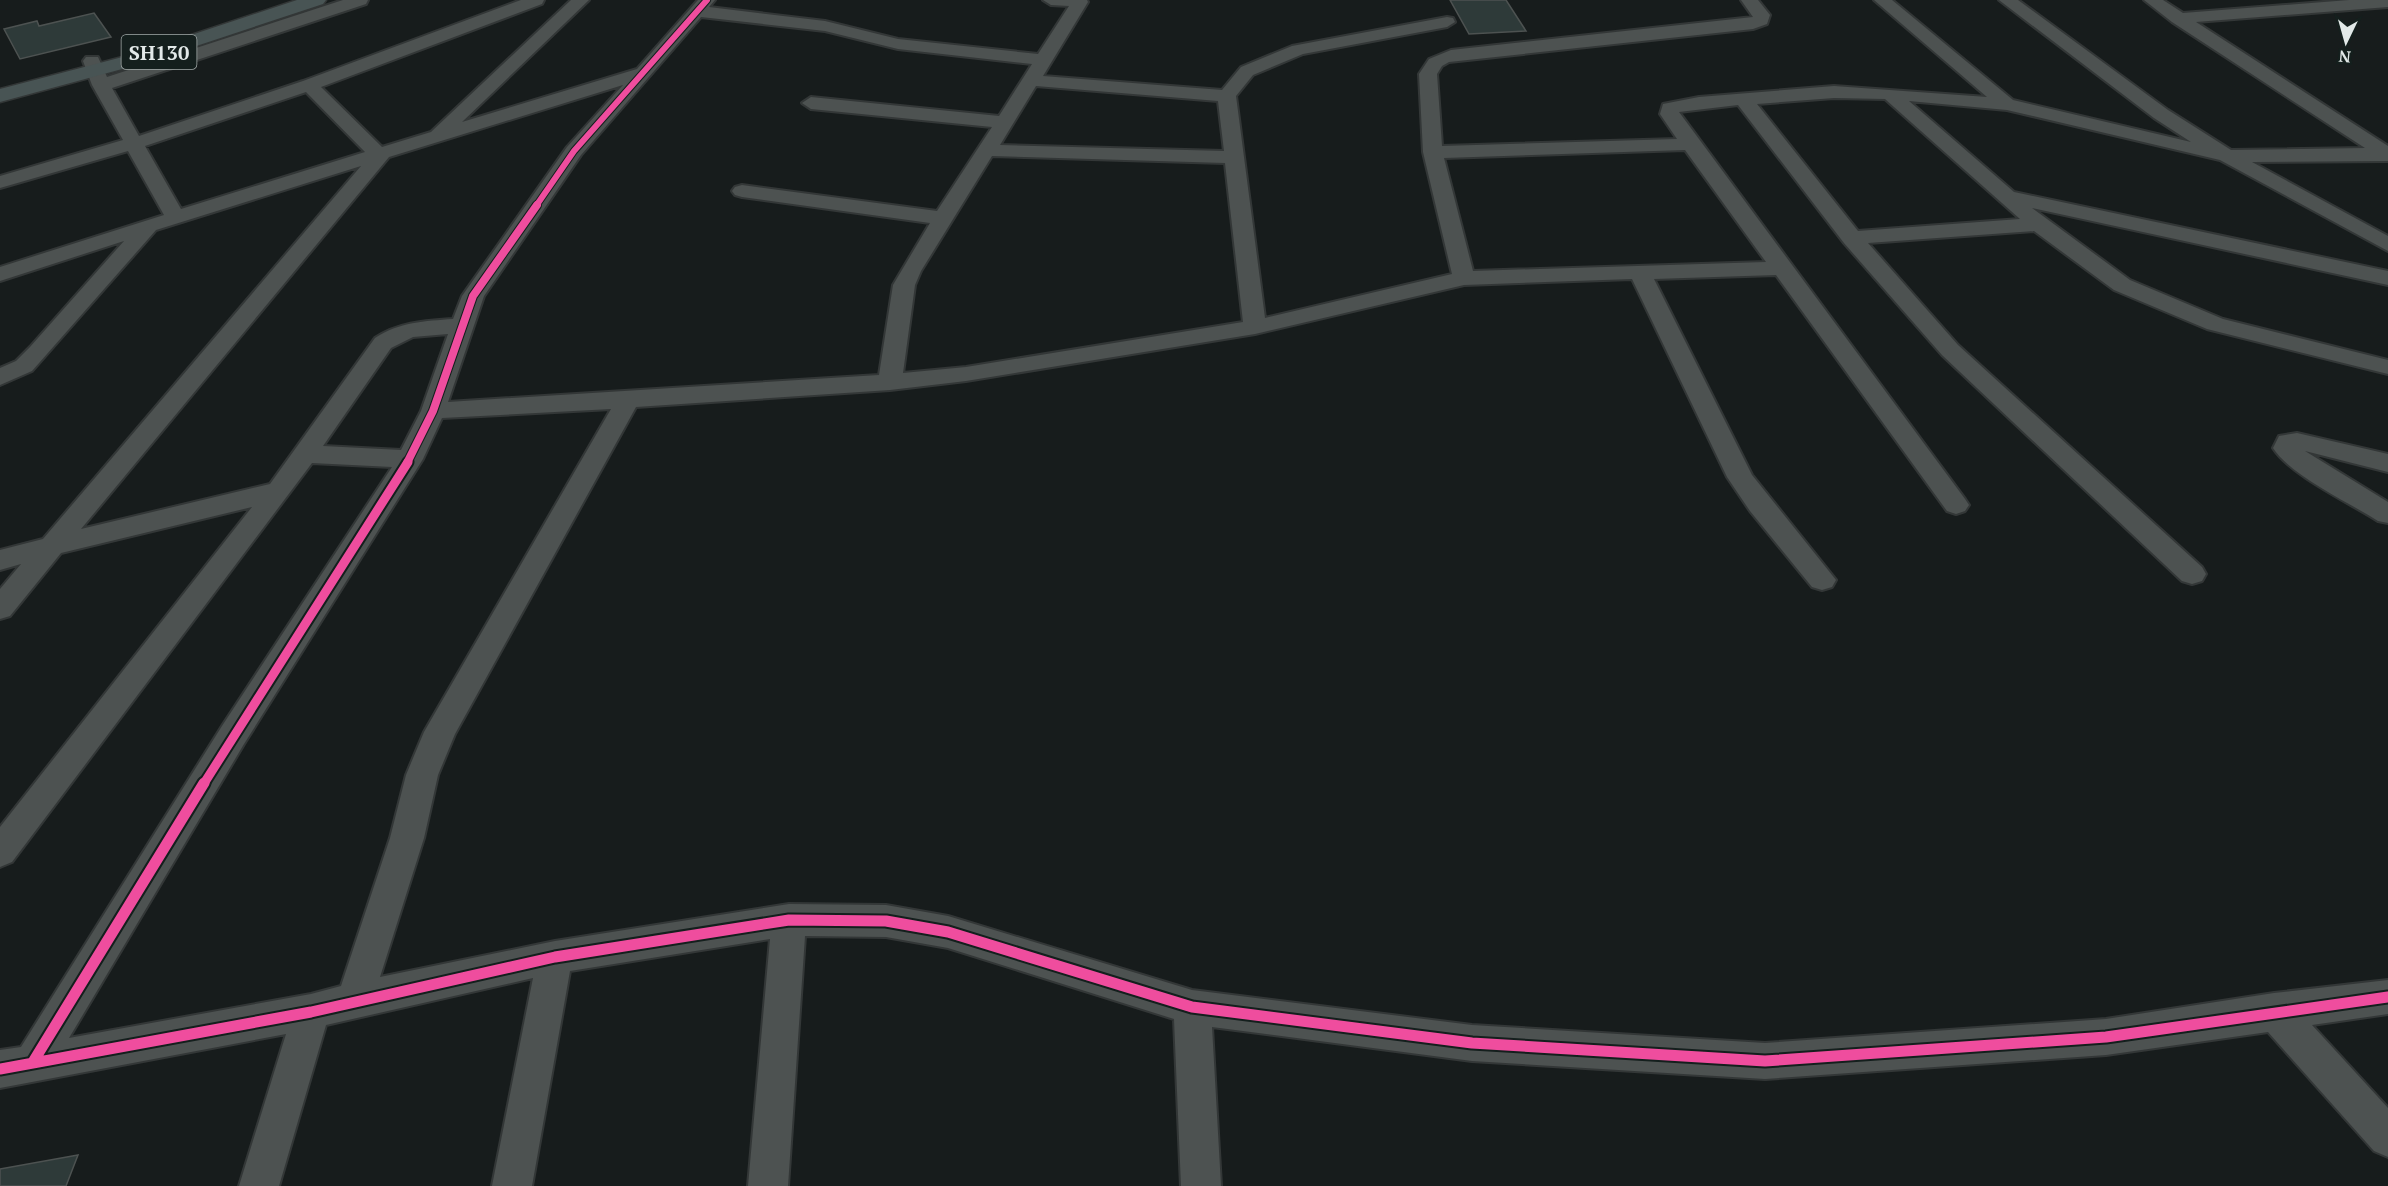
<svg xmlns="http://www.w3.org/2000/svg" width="2388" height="1186" font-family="'PT Serif',serif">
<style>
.building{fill:#2e3a39;stroke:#4d5251;stroke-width:1.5}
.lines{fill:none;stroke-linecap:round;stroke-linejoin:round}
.minor-casing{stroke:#333737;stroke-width:4}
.primary-casing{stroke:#333737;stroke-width:3}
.minor{fill:#4d5251;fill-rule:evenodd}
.primary{fill:#485454;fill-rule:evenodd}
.cycleway-far3-casing{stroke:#141f1d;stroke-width:8}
.cycleway-far2-casing{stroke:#141f1d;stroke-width:10}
.cycleway-far1-casing{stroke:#141f1d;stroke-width:13}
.cycleway-casing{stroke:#141f1d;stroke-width:15}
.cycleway-far3{stroke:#ef4d9e;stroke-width:6}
.cycleway-far2{stroke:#ef4d9e;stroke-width:8}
.cycleway-far1{stroke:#ef4d9e;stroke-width:9}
.cycleway{stroke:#ef4d9e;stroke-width:11}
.labels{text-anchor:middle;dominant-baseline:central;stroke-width:5;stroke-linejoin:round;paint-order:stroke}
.shield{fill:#141f1d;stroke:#a4acab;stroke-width:1.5}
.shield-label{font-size:20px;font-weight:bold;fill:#e2e9e8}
</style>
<rect width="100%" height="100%" fill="#171c1c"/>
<path class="building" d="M1450,0H1506L1526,31L1469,34Z
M94,13L111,37L20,59L4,29L37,21L39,26Z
M78,1155L66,1186H0V1169Z"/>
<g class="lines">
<defs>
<path id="minor" d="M343,0H368L366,4L112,88L139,136L303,81L521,0H544L542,4L321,87L382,147L431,132L571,0H589L462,122L637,69L698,0H715L709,7L825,21L898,39L1038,54L1069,6L1051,5L1043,0H1087L1088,2L1043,76L1222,90L1241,67L1292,46L1447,17L1453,18L1455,22L1447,27L1303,54L1253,75L1236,96L1265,318L1452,274L1423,152L1419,74L1429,59L1451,50L1753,17L1741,0H1758L1770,15L1767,24L1753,29L1449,62L1442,66L1437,74L1442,146L1677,139L1660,114L1663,104L1699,97L1834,86L1987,97L1874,0H1892L2013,100L2191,142L2154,118L1999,0H2018L2168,110L2231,150L2365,148L2172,22L2144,0H2163L2183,13L2349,0H2388V7L2196,22L2388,146V161L2252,162L2388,236V251L2220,160L2007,110L1909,101L2014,192L2388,271V285L2032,208L2130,280L2223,319L2388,360V374L2207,329L2114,290L2034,231L1868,243L1958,345L2202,567L2206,574L2202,581L2192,584L2182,581L1942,355L1844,243L1738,105L1679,112L1965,499L1969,505L1965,511L1956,514L1947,511L1776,275L1654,279L1752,475L1836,580L1832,587L1822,590L1812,587L1750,511L1727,477L1632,279L1464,285L1255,334L966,381L890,390L636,407L455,734L438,775L424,838L380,977L555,941L789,904L886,905L948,916L1192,990L1472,1025L1765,1043L2106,1019L2274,993L2388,980V1014L2312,1025L2388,1108V1157L2374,1151L2268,1032L2106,1055L1765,1079L1472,1061L1212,1027L1221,1186H1181L1174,1019L948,948L886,937L805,936L788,1186H748L770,939L570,971L532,1186H492L533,978L326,1025L279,1186H239L286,1034L0,1088V1050L21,1047L222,726L392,467L312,463L12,862L0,867V827L252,507L61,553L10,616L0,619V589L21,564L0,570V550L43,539L361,166L156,230L32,371L0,385V368L16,361L30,347L124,241L0,281V267L164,215L128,151L0,188V176L123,140L92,85L83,61L86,57H98L107,77ZM701,17L825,31L898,49L1032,64L999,116L811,97L802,103L811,109L992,127L937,211L742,185L735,187L732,191L735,195L742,197L930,223L893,285L879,375L448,402L484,296L581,155ZM623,85L567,147L462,296L453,319C425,321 399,322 375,338L270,484L81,529L389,157ZM1036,86L1218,101L1224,151L1000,145ZM306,92L365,152L181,209L145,146ZM1834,98L1885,99L2020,219L1858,231L1757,104ZM1685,150L1766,262L1473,271L1444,158ZM992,156L1225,163L1243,322L966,367L903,373L915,285L921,271ZM448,334L421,411L401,450L323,446L391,348L413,337ZM611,409L424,732L406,775L390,838L341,986L311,994L69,1038L244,744L423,459L442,418Z
M2297,433L2388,454V472L2305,451L2388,502V523L2378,521C2350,503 2290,475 2273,448L2279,436Z"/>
<path id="primary" d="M297,0H326L323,4L148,62L0,102V89L134,54Z"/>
</defs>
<use href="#minor" class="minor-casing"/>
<use href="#primary" class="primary-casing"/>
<use href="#minor" class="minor"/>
<use href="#primary" class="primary"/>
<defs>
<path id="cycleway-far3" d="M536,206L574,151L707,0"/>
<path id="cycleway-far2" d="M407,463L433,411L473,296L537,205"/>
<path id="cycleway-far1" d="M203,785L408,462"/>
<path id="cycleway" d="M33,1062L204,783
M0,1069L311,1012L555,957L789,920L886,921L948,932L1192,1007L1472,1043L1765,1061L2106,1037L2388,997"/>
</defs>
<use href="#cycleway-far3" class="cycleway-far3-casing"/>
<use href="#cycleway-far2" class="cycleway-far2-casing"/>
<use href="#cycleway-far1" class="cycleway-far1-casing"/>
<use href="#cycleway" class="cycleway-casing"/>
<use href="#cycleway-far3" class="cycleway-far3"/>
<use href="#cycleway-far2" class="cycleway-far2"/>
<use href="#cycleway-far1" class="cycleway-far1"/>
<use href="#cycleway" class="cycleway"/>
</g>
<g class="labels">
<rect class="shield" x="121.5" y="35" width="75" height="34" rx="4.5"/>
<g class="shield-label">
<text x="159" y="52">SH130</text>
</g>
</g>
<g transform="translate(2346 42) rotate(185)" stroke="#141f1d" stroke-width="4.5" paint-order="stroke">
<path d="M0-4.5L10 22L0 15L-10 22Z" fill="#e2e9e8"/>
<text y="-9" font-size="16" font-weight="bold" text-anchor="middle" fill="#e2e9e8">N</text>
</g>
</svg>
